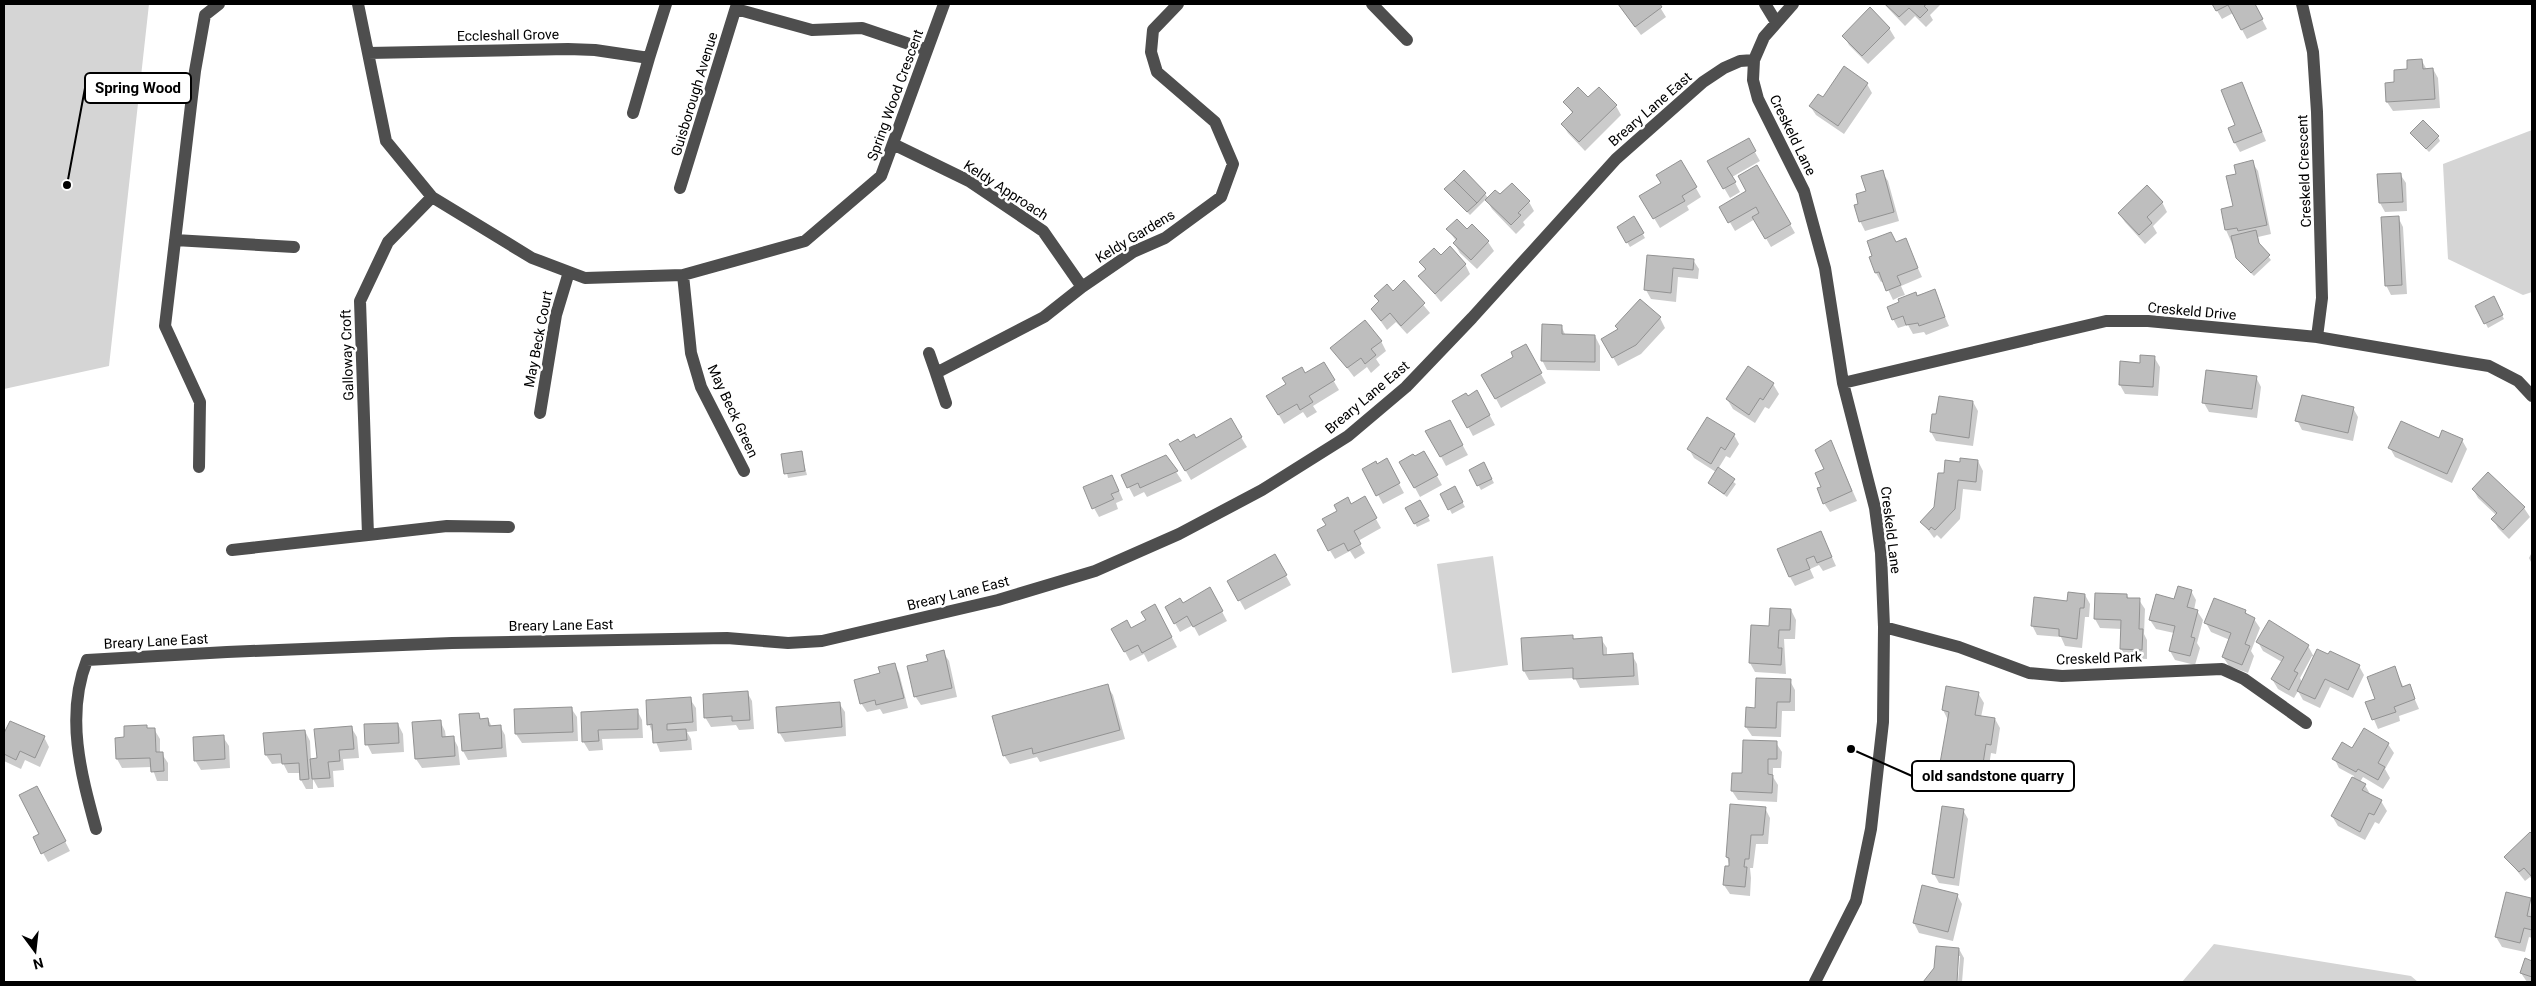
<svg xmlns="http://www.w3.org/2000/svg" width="2536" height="986" font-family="Roboto,sans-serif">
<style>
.green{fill:#d5d5d5}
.shadow{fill:#0003;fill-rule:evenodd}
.building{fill:#bebebe;stroke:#929292}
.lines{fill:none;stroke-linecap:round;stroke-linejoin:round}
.minor{stroke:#4e4e4e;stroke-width:12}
.labels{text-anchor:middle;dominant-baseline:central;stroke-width:5;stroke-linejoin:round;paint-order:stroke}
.street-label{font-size:14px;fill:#000;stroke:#fff}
.leader{fill:none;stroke:#000;stroke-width:2}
.callout-dot{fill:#000;stroke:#fff;stroke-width:2}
.callout{fill:#fff;stroke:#000;stroke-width:2}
.callout-label{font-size:15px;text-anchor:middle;font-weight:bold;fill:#000}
</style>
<rect width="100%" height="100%" fill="#fff"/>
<path class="green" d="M4,4H149L109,366L4,389Z
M2532,130V292L2523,295L2448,259L2443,164Z
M1493,556L1508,665L1452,673L1437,564Z
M2214,944L2411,976L2418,982H2182Z"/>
<path class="shadow" d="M1618,4H1658L1666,17L1641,35Z
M1884,4H1941L1930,15L1933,20L1926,27L1915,16L1905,26Z
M2213,4H2254L2267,29L2247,39L2233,13L2222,19Z
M1889,28L1895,38L1868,64L1849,45L1844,36Z
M2422,61L2427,70L2433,69L2438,78L2440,108L2393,111L2387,102L2396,83Z
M2242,83L2266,141L2240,152L2235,143Z
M1867,84L1872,93L1844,134L1816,115L1810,106Z
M1588,99L1616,106L1621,115L1585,151L1568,133L1562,124L1573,114L1564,102Z
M2411,134L2438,137L2440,141L2429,152Z
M1748,140L1760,161L1732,177L1740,192L1730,198L1709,162Z
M1681,162L1701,197L1687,206L1689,210L1660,228L1641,196L1663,184Z
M2252,162L2258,171L2271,234L2258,237L2260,246L2271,260L2254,276L2240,262L2226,230L2234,207L2237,175Z
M1757,167L1795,233L1771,247L1755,219L1735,231L1721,207L1748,191Z
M1882,172L1888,181L1899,221L1865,231L1860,221V204Z
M2400,174L2406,183L2407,211L2385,212L2380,203Z
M1446,190L1485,194L1488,198L1500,196L1529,202L1534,211L1523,222L1525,225L1516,234L1492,209L1486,199L1470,215Z
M2162,202L2167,212L2153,226L2157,233L2145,244L2125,222L2119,213Z
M2398,217L2403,227L2407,294L2391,295L2386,285Z
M1634,218L1645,238L1630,247L1618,227Z
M1448,229L1488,242L1494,251L1477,269L1460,253L1454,243L1456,241Z
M1905,240L1922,277L1901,286L1905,295L1899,297L1900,299L1934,291L1949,326L1926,335L1924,332L1913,334L1908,325L1898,328L1893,319L1901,303L1899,297L1893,300L1884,281L1881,282L1876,273L1897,243Z
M1441,256L1465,264L1470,274L1441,302L1420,276L1426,271L1421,263Z
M1649,256L1693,260L1699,269L1698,279L1678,277L1676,302L1651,299L1646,290Z
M1404,282L1430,313L1407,334L1396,322L1387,330L1372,309L1379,303L1375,296L1393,292Z
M2493,298L2504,319L2488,328L2477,306Z
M1660,318L1665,328L1641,354L1618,366L1603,339L1619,330Z
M1561,326L1566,336H1595L1600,346V371L1547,370L1542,360Z
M1381,341L1386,351L1376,359L1380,365L1371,373L1367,367L1354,377L1332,348Z
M1525,346L1546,383L1501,408L1483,375L1515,358Z
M2154,357L2160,367L2158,396L2125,394L2120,385L2141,364Z
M1323,363L1339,390L1313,406L1317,412L1307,418L1303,412L1284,424L1268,396Z
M1748,368L1773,384L1779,394L1769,409L1765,407L1755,423L1733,409L1727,399Z
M2256,377L2261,387L2257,418L2209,412L2204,403Z
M1477,392L1495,425L1473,436L1454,401Z
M1973,402L1978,411L1973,446L1936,441L1931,432Z
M2353,408L2358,417L2353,441L2302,430L2297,420Z
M1230,419L1247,447L1191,480L1171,445L1196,439Z
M1450,422L1468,455L1446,466L1427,431Z
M1734,435L1739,444L1730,458L1726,456L1718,469L1736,484L1727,497L1709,483L1716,472L1694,458L1689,449Z
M2439,439L2462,440L2467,449L2452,483L2395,457L2390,448Z
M1835,451L1857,501L1830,512L1824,503L1823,488L1825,469Z
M801,452L807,475L788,478L783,455Z
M1424,453L1442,485L1420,497L1401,462Z
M1166,456L1182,481L1147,497L1144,492L1134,497L1123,476Z
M1386,460L1404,493L1383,504L1364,469Z
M1978,461L1983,471L1981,491L1963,489L1960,519L1941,539L1937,535L1934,538L1922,522L1935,507L1945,475L1961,464Z
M1484,464L1494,483L1481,490L1471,471Z
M2488,474L2524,508L2530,517L2509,539L2498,528L2493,519L2496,515L2478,498L2473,489Z
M1117,486L1123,500L1116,503L1118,509L1099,517L1094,508Z
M1455,488L1465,507L1452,514L1442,494Z
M1364,498L1381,528L1358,541L1365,553L1355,559L1350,551L1335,559L1318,530L1327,526L1339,512Z
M1420,501L1430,521L1417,527L1407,508Z
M1821,533L1836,566L1823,571L1819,565L1810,569L1814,578L1795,586L1790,577Z
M2532,552V564L2529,558Z
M1275,556L1291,585L1245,610L1229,581Z
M1210,589L1227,621L1199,636L1193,625L1180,632L1166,607L1182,604Z
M2191,591L2196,600L2194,610L2197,611L2203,620L2197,643L2200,648L2195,665L2175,660L2170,651L2174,633L2156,629L2150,620Z
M2085,595L2090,604L2089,617H2085L2082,648L2065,646L2061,637L2037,635L2032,625L2068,602Z
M2127,595L2129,599L2139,600L2145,609L2144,634L2147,640V659L2127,658L2121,649L2122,629L2100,628L2095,619Z
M1791,610L1796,620L1795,639H1784L1786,674L1755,672L1750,663L1770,628Z
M2245,611L2248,616L2254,619L2260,628L2251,651L2254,656L2248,673L2229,666L2223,657L2230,640L2211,632L2206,623Z
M1160,615L1177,647L1148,662L1144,654L1130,661L1113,629H1131Z
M1572,636L1575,640L1601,639L1607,648V656L1632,655L1637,664L1639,685L1580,688L1575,678L1529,680L1524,671Z
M2258,642L2308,646L2314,657L2359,666L2364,675L2353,698L2330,687L2320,708L2303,700L2298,691L2294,698L2278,689L2272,679L2282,662L2263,651ZM2312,656L2314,657L2302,682L2300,678Z
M943,652L949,661L957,697L921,705L915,696L929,662Z
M894,664L899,673L908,708L883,714L880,709L867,712L861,703L882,674Z
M2394,668L2404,688L2409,686L2419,709L2399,716L2400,721L2378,729L2367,703L2377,700Z
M1790,681L1795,690V711H1782L1781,737L1752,736L1746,727L1756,709Z
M1107,686L1113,695L1125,739L1040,762L1037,757L1010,764L1004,755Z
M1947,688L1978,693L1984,703L1981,717L1995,719L2000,728L1996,754L1991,753L1987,779L1946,772L1941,763L1948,720L1943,710Z
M747,692L752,701L754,729L739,730L736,725L711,727L705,717Z
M690,699L696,708L697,731L687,732L691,739L692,750L660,752L649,724Z
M839,703L845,712L846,736L785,742L779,732Z
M571,708L577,717L578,741L522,743L516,734L515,711Z
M637,710L642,720L643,738L602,739L603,750L589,751L583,741L582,713Z
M478,714L481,720L488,719L492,727L500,726L505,735L507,757L468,760L463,751Z
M440,721L445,731L446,738L453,737L458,747L460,765L422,768L416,759L413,723Z
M10,722L44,737L49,747L40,767L25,760L21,769L4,761V736Z
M398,724L403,734L404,752L372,754L367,744Z
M351,727L357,737L359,758L343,759L344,770L333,771L334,787L318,788L313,779V789H306L301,780V773H288L283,763L272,764L266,755L305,731L310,741L311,760L318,759Z
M154,729L160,739V754H162L168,763V781H157L152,767L122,768L117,759L126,739Z
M223,737L229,746L230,768L201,770L195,760Z
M1776,743L1782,752L1781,768H1773V777L1778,785L1777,802L1738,800L1732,791L1733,774L1743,775Z
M2388,744L2394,753L2385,769L2390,778L2383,789L2363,777L2360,782L2365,785L2370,794L2381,801L2387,811L2379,824L2375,822L2365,840L2338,826L2332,816L2354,776L2339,768L2334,758L2353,750Z
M42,797L70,851L48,862L43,853Z
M1765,808L1770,818L1768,844H1756L1753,868H1750L1751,878L1750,896L1730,894L1724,885L1726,867H1730L1727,857Z
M1963,810L1968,819L1959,886L1939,883L1934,874Z
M2530,834L2532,836V879L2530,877L2525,881L2506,857Z
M1923,887L1957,895L1962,904L1953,941L1919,933L1914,923Z
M2530,899L2532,938L2529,937L2525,952L2502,947L2496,937Z
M1959,949L1964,958L1962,982H1958L1960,956H1958L1955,982H1925L1935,969Z
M2526,960L2532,962V982H2527L2521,973Z"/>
<path class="building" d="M1618,4H1660L1662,7L1635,27Z
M1885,4H1927L1924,6L1928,10L1920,18L1909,8L1899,17Z
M2212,4H2255L2263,19L2241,30L2228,5L2216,11Z
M1870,7L1890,28L1862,56L1842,36Z
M2422,59L2423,69L2433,68L2435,99L2386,102L2385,83L2394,82V70L2407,69V60Z
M1844,66L1868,83L1838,126L1809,106L1818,94L1823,97Z
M2242,82L2262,132L2234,143L2228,128L2235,125L2221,90Z
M1578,87L1588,97L1599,87L1617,105L1579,142L1561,124L1573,112L1563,102Z
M2423,120L2439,136L2426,149L2410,133Z
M1749,138L1756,151L1727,168L1736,182L1723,189L1707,161Z
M1681,160L1697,187L1682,196L1685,201L1653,219L1639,196L1661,183L1656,175Z
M2253,160L2267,225L2238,231L2237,228L2225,230L2221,209L2233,206L2226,176L2236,174L2234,165Z
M1757,165L1791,224L1765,239L1752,217L1759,213L1756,207L1728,223L1719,207L1746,191L1738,176Z
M1464,170L1486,193L1477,203L1454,180Z
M1883,170L1894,212L1859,222L1854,205L1858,204L1856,194L1866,191L1861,176Z
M2401,173L2403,202L2379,203L2377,174Z
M1454,180L1477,203L1467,212L1444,189Z
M1512,183L1530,201L1518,213L1521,215L1511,225L1485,200L1495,190L1500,194Z
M2147,185L2163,202L2147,217L2152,223L2139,235L2118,213Z
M1634,216L1644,233L1626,243L1617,227Z
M2399,216L2402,285L2385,286L2381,217Z
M1457,219L1467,229L1472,224L1489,241L1471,260L1453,243L1457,239L1446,229Z
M2256,230L2259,243L2270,255L2251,273L2236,258L2231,236Z
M1891,232L1896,242L1906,238L1918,268L1897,276L1901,285L1886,291L1879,272L1875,273L1869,257L1872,256L1867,241Z
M1450,246L1466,264L1435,294L1418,276L1426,269L1419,262L1434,248L1441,255Z
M1647,255L1694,259L1693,270L1673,268L1671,293L1644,290Z
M1404,280L1425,303L1401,326L1390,313L1381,321L1371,309L1379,301L1374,296L1387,284L1393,291Z
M1935,289L1945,317L1919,326L1918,323L1906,325L1903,316L1892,320L1887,307L1899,302L1898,299L1916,292L1917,296Z
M2494,296L2503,315L2484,324L2475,306Z
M1640,299L1661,317L1636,345L1612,358L1601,339L1618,329L1615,326Z
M1365,320L1382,341L1371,349L1376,355L1365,364L1361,358L1347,368L1330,348Z
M1542,324L1562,325V334L1595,335V362L1541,361Z
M1526,344L1542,373L1495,399L1481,375L1513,357L1511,352Z
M2140,355L2155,356L2153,387L2119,385L2120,361L2140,363Z
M1324,362L1335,380L1309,396L1313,402L1300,410L1297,404L1278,415L1266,396L1286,384L1282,378L1302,367L1305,373Z
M1748,366L1774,383L1763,400L1760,398L1749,415L1726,399Z
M2206,370L2257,376L2252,409L2202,403Z
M1477,390L1490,415L1467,428L1452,401L1466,393L1468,396Z
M2302,395L2354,407L2348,433L2295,421Z
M1939,396L1973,401L1969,438L1930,432L1932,414H1936Z
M1707,417L1735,434L1725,450L1721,447L1711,464L1687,449Z
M1231,418L1242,437L1185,471L1169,444L1178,439L1180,442L1194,434L1196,438Z
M1450,420L1463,445L1440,457L1425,431Z
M2401,421L2439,438L2442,430L2463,439L2447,474L2388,448Z
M1831,440L1852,491L1823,504L1817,488L1821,487L1815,473L1824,469L1815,450Z
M802,451L805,471L784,474L781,454Z
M1424,451L1438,475L1414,488L1399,462L1413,454L1415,456Z
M1166,455L1178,471L1140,488L1138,483L1127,488L1121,475Z
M1387,458L1400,483L1376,496L1362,469L1376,461L1377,464Z
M1960,458L1978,460L1976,482L1958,480L1955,509L1935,530L1931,527L1929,530L1920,522L1934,507L1938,473H1944L1945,460L1960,462Z
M1484,462L1492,479L1477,486L1469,470Z
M1718,467L1735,479L1724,494L1708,483Z
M2488,472L2525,507L2503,530L2491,519L2497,513L2472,489Z
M1112,475L1119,491L1111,494L1114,499L1092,509L1083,487Z
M1455,486L1463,502L1448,510L1440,494Z
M1365,496L1377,518L1354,531L1361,544L1348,551L1344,543L1328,551L1317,530L1326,525L1322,519L1337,511L1334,505L1348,497L1351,504Z
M1420,500L1429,516L1414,524L1405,508Z
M1821,531L1832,557L1817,563L1814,556L1806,559L1810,569L1789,577L1777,549Z
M1275,554L1287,575L1238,601L1227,581Z
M2178,586L2192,590L2187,607L2198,610L2191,637L2195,638L2190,656L2169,651L2175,626L2149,620L2156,594L2174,599Z
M1210,587L1223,611L1193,627L1187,616L1174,624L1165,607L1180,598L1183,603Z
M2068,592L2085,594L2084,608H2080L2077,639L2059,636V629L2031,626L2034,597L2067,601Z
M2095,593L2127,594V598H2140L2139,629H2143L2142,650L2120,649L2121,620L2094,619Z
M2214,598L2246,610L2245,613L2255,618L2245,644L2250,646L2242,665L2222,657L2231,633L2204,623Z
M1155,604L1172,637L1142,653L1138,645L1124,652L1111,629L1127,620L1131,628L1146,620L1141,612Z
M1770,608L1791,609L1790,630H1779L1778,648H1782L1781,665L1749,663L1751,625L1769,626Z
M2269,620L2309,645L2294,671L2298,673L2289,690L2271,679L2284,657L2256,642Z
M1573,635V639L1602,637L1603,655L1633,653L1634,676L1573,679V668L1523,671L1521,638Z
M2317,649L2328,654L2330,651L2360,665L2348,690L2325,679L2315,699L2297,691Z
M944,650L952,688L914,697L907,666L928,661L926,655Z
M895,663L904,698L876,705L875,700L860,704L854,680L880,673L878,667Z
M2395,666L2402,687L2410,684L2415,699L2394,707L2396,712L2372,720L2365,702L2375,699L2367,677Z
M1756,678L1791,679L1790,702H1777L1776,728L1745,727L1746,707L1755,708Z
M1108,684L1120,730L1033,754L1032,748L1003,756L992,716Z
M1946,686L1979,692L1975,715L1995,718L1991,745L1986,744L1982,770L1940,763L1949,712L1942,710Z
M748,691L750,720L732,721V716L704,718L703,694Z
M691,697L693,722L667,724V730L686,729L687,740L653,743L652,724L647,725L646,700Z
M840,702L842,727L778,733L776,707Z
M572,707L573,732L515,734L514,709Z
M638,709V729L598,730L599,741L582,742L581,712Z
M479,713L480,719L488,718L489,726L501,725L502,748L462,751L459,714Z
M441,720L442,737L454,736L455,756L415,759L412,722Z
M10,721L45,736L35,758L20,751L16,760L4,754V733Z
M398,723L399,743L365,745L364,724Z
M147,725V728H155L156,752H163L164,771L151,772L150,758L116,759L115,738L124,737V726Z
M352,726L354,749L339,750L340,761L328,762L330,778L312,779L310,759L317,758L314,729Z
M2364,728L2389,743L2378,763L2385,767L2378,780L2358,769L2356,772L2332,759L2342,742L2352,748Z
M305,730L309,779L300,780L299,763L282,764L281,754L265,755L263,733Z
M224,735L225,759L194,761L193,737Z
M1743,740L1777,741V759H1768V774L1773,775L1772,793L1731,791L1732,773H1742Z
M2352,777L2366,784L2362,790L2382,800L2374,815L2369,813L2360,832L2331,816Z
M37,786L66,841L41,854L33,837L39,834L19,795Z
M1730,804L1766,807L1763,835H1751L1749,859H1745L1744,867H1747L1745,887L1723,885L1725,866H1729V858L1726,857Z
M1942,806L1964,809L1954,878L1932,874Z
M2530,832L2532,834V877L2524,868L2519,872L2504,857Z
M1922,885L1958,894L1948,932L1913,923Z
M2506,892L2531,898L2527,916L2532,917V930L2524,928L2520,943L2495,937Z
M1936,946L1959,948L1957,982H1923L1934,968Z
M2525,958L2532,961V977L2520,973Z"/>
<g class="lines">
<path class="minor" d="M358,4L386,141L432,197L532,258L585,278L683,275L805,241L881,176L944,4
M1372,4L1407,40
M1765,4L1776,22
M1793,4L1764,37L1754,60L1753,80L1758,99L1804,191L1825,268L1843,383L1875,508L1881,553L1884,627L1883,722L1871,829L1856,901L1815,982
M2302,4L2313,52L2317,112L2322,298L2317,337
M736,9L812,30L862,28L927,50
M368,53L568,49L595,50L649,58L666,4
M633,113L649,58
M893,144L969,181L1043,231L1082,287
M680,188L737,4
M432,197L388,242L360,301L368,535L447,526L509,527
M175,240L294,247
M683,275L691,353L701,387L744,471
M929,353L936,373
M1843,383L2106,321H2148L2317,337L2458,361L2489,366L2518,381L2532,396
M946,403L936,373L1044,317L1082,287L1133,252L1165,238L1221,197L1233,164L1215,122L1157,72L1151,52L1153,30L1178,4
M540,413L556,315L569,272
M199,467L200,402L165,326L195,71L205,15L219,4
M232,550L368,535
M1884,627L1959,647L2029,673L2062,676L2222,669L2244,679L2306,723
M96,829C81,774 65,716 87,660L227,652L452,643L727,638L788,643L822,641L998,600L1095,571L1179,534L1262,490L1348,436L1406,387L1472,318L1616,159L1703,82L1724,68L1740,61L1754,60"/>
</g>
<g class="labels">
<g class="street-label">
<text transform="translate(508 35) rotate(-1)">Eccleshall Grove</text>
<text transform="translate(694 94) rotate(-73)">Guisborough Avenue</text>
<text transform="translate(895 95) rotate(-70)">Spring Wood Crescent</text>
<text transform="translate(1650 109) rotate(-41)">Breary Lane East</text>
<text transform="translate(1793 135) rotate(64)">Creskeld Lane</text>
<text transform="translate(2304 171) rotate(-92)">Creskeld Crescent</text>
<text transform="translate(1006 190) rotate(33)">Keldy Approach</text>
<text transform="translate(1135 236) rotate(-31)">Keldy Gardens</text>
<text transform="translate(2192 311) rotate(5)">Creskeld Drive</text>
<text transform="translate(538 339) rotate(-79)">May Beck Court</text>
<text transform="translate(347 355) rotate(-92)">Galloway Croft</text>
<text transform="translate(1367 397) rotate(-40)">Breary Lane East</text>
<text transform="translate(733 411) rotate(65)">May Beck Green</text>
<text transform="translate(1891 530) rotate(83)">Creskeld Lane</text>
<text transform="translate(958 593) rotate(-14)">Breary Lane East</text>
<text transform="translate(561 625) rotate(-1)">Breary Lane East</text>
<text transform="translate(156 641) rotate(-3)">Breary Lane East</text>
<text transform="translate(2099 658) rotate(-2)">Creskeld Park</text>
</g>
</g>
<path class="leader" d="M67 185L85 88M1851 749L1912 776"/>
<g class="callout-dot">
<circle cx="67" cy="185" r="5"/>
<circle cx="1851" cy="749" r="5"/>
</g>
<g class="callout">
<rect x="85" y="73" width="106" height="30" rx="5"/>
<rect x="1912" y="761" width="162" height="30" rx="5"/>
</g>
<g class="callout-label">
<text x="138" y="93">Spring Wood</text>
<text x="1993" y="781">old sandstone quarry</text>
</g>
<rect width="2536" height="986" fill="none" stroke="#000000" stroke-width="10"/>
<g transform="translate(35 951) rotate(165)" stroke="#ffffff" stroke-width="4" paint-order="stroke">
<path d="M0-4L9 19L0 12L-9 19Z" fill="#000000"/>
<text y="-8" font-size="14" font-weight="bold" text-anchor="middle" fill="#000000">N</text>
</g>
</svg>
